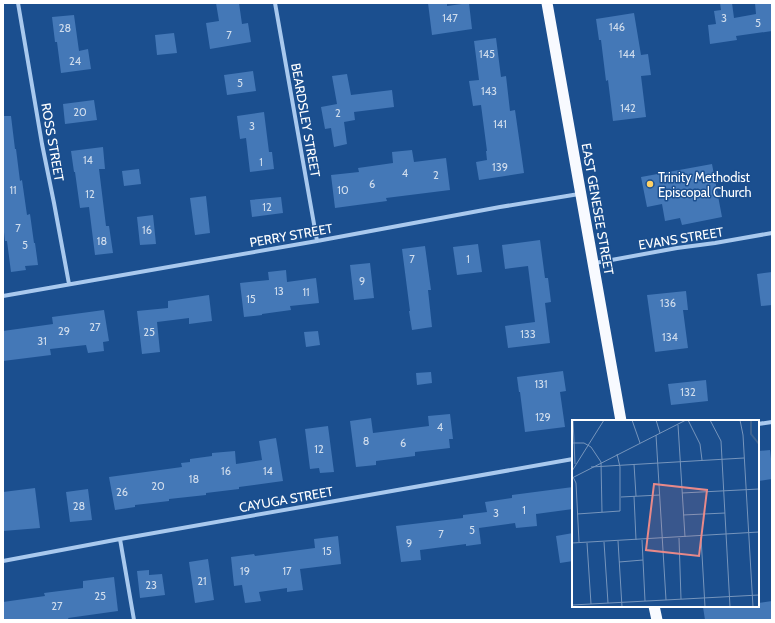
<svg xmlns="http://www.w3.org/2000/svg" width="775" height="623" font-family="Cabin,sans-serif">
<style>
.building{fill:#4478b7}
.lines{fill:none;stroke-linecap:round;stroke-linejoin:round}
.minor{stroke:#a9c9ee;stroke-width:4}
.trunk{stroke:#f8faff;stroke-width:11}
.poi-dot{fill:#ffd166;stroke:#1b4f8f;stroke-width:1.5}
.labels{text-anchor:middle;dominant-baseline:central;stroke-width:3;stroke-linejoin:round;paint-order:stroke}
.number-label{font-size:11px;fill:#d0dded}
.street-label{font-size:13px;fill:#fff;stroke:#1b4f8f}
.poi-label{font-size:13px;fill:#fff;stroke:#1b4f8f;text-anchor:start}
.inset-river{fill:none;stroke:#3c6290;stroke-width:2}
.inset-road{fill:none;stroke:#7695bc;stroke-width:1}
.view{fill:#e88989;fill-opacity:0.15;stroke:#e88989;stroke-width:2}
.inset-edge{fill:none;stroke:#fff;stroke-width:2}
</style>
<rect width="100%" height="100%" fill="#1b4f8f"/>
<path class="building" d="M216,3H239L242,24L248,23L251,42L210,49L206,23L219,21Z
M428,3H447V6L469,3L472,29L432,35Z
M720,3H732L734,18L756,14L755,3H771L772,13V31L736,36L737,40L710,44L708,25L716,24L714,11L721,10Z
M634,13L641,55L648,54L651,75L641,76L646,117L613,121L608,80L606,81L601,40H599L596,19Z
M74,15L79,51L88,49L91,69L61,73L57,42H55L52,17Z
M174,33L177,53L157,55L155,35Z
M496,38L501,77L506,76L510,111L515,110L524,173L479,180L476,162L487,160L486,151H487L481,105L473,106L469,81L479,80L474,41Z
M253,71L256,91L227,95L224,75Z
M347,74L351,95L392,90L394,107L354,112L355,120L344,122L347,144L334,147L331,128L325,129L321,107L337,104L332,76Z
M94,100L97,120L65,124L63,104Z
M264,112L269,152H272L274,169L250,172L246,138L240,139L237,116Z
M3,116H11L15,149H16L20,181L22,180L27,215L30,214L34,243H35L38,265L25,266L26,270L11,272L7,241H5L3,223Z
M103,147L105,169H99L106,226H109L113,253L95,255L89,207L80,208L75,172H74L71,151Z
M412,150L414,162L446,158L450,190L386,198L387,201L335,208L331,175L359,172L358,168L393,163L392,152Z
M712,164L722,217L682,225L680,218L665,221L662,204L647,207L641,177Z
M139,169L141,184L124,186L122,171Z
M206,196L210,233L195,235L190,198Z
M281,197L283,213L252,217L250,200Z
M153,215L156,244L140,245L137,217Z
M540,240L545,278H548L551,302L545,303L550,343L508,348L505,326L535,322L528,266L505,269L502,245Z
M478,244L482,272L457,275L453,247Z
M425,246L431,290H428L432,327L412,330L409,311H410L402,249Z
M370,263L374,298L354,300L350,265Z
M286,270L287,282L316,278L319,303L290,306L291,310L262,314V315L244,317L240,283L269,280L268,272Z
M772,272V305L761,306L757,274Z
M686,291L688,310H683L688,348L655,352L647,295Z
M209,295L212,321L189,324V318L157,322L160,352L142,354L137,311L168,308V301Z
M104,310L109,341L103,342L104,351L88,353L86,345L50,349L51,355L3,361V331L53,324L52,317Z
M318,331L320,345L306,347L304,332Z
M563,371L566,391L560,392L565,427L525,432L520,392H519L517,377Z
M431,372L432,383L417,385L416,373Z
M706,380L708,401L671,405L668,384Z
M450,414L453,439H449L450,448L415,452V456L376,461V465L356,467L350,421L371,418L373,433L429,426L428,416Z
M328,426L334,472L320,473L319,468L310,469L305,429Z
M276,438L283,481L239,487V489L206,493V495L169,499V501L135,505V507L115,510L109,477L182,467L181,463L190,462V459L212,456V453L235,451L236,464L262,460L259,441Z
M770,450L772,467V479L758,481V451Z
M573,487V509L536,514L537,526L516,528L515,523L479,528L481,544L466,546V544L420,550L421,560L401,562L396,526L463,518V515L487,512L485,502L512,498V495Z
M35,488L40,528L3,531V492Z
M88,489L92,520L70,522L66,492Z
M573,533V561L560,563L556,536Z
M338,536L341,564L300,569L303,590L287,592V588L259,592L261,601L245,603L242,585L234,586L231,557L254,554L255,556L315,548L314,539Z
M208,559L214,600L195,603L189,562Z
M149,570V575L162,574L165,595L140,598L137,571Z
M114,577L118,611L68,618L69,620H3V602L45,596L44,593L83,588V581Z
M772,601V620H705L703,607L713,606H758V603Z"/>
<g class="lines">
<path class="minor" d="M18,3L42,144L54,203L69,284
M275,3L317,241
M595,263L677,248L715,243L772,233
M3,296L317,241L500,207L579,194
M758,424L772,422
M120,539L134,620
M3,561L120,539L573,459"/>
<path class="trunk" d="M547,3L621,421
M654,606L657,620"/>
</g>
<circle class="poi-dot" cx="650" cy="184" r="4"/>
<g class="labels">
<g class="number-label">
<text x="450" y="18">147</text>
<text x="724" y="18">3</text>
<text x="758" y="23">5</text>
<text x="617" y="27">146</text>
<text x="65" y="28">28</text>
<text x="229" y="35">7</text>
<text x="487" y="54">145</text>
<text x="627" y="54">144</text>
<text x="75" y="61">24</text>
<text x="240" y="83">5</text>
<text x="489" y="91">143</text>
<text x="628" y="108">142</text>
<text x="80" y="112">20</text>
<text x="338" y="113">2</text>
<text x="500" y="124">141</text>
<text x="252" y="126">3</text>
<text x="88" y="160">14</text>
<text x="261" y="162">1</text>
<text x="500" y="167">139</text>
<text x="405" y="173">4</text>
<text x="436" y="175">2</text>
<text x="372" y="184">6</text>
<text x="13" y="190">11</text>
<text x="343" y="190">10</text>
<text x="90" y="194">12</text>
<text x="267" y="207">12</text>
<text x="18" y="228">7</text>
<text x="147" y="230">16</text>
<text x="102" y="241">18</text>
<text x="25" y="245">5</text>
<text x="412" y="259">7</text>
<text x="468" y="259">1</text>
<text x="362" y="281">9</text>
<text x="279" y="291">13</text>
<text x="306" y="292">11</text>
<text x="251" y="299">15</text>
<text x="668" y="303">136</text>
<text x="95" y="327">27</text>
<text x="64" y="331">29</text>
<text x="149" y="332">25</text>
<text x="528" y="334">133</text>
<text x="670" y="337">134</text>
<text x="42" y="341">31</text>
<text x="541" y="384">131</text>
<text x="688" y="392">132</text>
<text x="543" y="417">129</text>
<text x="440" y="427">4</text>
<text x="366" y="441">8</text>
<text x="403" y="443">6</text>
<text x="319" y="449">12</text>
<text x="226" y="471">16</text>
<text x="268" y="471">14</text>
<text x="194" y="479">18</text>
<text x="158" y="486">20</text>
<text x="122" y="492">26</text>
<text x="79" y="506">28</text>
<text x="524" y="510">1</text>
<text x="496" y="513">3</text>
<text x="472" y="530">5</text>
<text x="441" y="534">7</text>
<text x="409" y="543">9</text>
<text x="327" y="551">15</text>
<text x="245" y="571">19</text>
<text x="287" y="571">17</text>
<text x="202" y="581">21</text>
<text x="151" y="585">23</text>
<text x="100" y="596">25</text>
<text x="57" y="606">27</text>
</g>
<g class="street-label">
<text transform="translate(306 120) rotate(80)">BEARDSLEY STREET</text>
<text transform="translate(53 142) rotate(80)">ROSS STREET</text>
<text transform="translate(598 209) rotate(80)">EAST GENESEE STREET</text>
<text transform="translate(291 235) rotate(-10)">PERRY STREET</text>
<text transform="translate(681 238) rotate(-9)">EVANS STREET</text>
<text transform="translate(286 499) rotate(-10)">CAYUGA STREET</text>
</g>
<g class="poi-label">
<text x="658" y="177">Trinity Methodist<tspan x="658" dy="15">Episcopal Church</tspan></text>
</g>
</g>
<g transform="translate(572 420)">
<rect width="187" height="187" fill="#1b4f8f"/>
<path class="inset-river" d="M179,0V14L187,24"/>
<path class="inset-road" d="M1,0L3,44M60,0L68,23M84,0L88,13M116,0L128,24L130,40M138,0L149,21L158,187M168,0L171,15L181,187M106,5L113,117M84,15L94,180M0,23H12L19,27L29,42L30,92M62,44L64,76M19,47L172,38M0,51L32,0M1,57L4,63L7,122M0,58L114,0M110,73L187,69M62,76L64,120M49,77L88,75M5,94L48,91V47L45,34M111,95L153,93M129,117L133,187M107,118L109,179M70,120L73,181M46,121L50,187M32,122L36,183M0,123L187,112M15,123L19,184M47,142L71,140M0,185L187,175"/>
<path class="view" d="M82,64L135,70L127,136L74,130Z"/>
<rect width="187" height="187" class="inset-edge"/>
</g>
<rect width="775" height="623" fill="none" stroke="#ffffff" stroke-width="8"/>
</svg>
